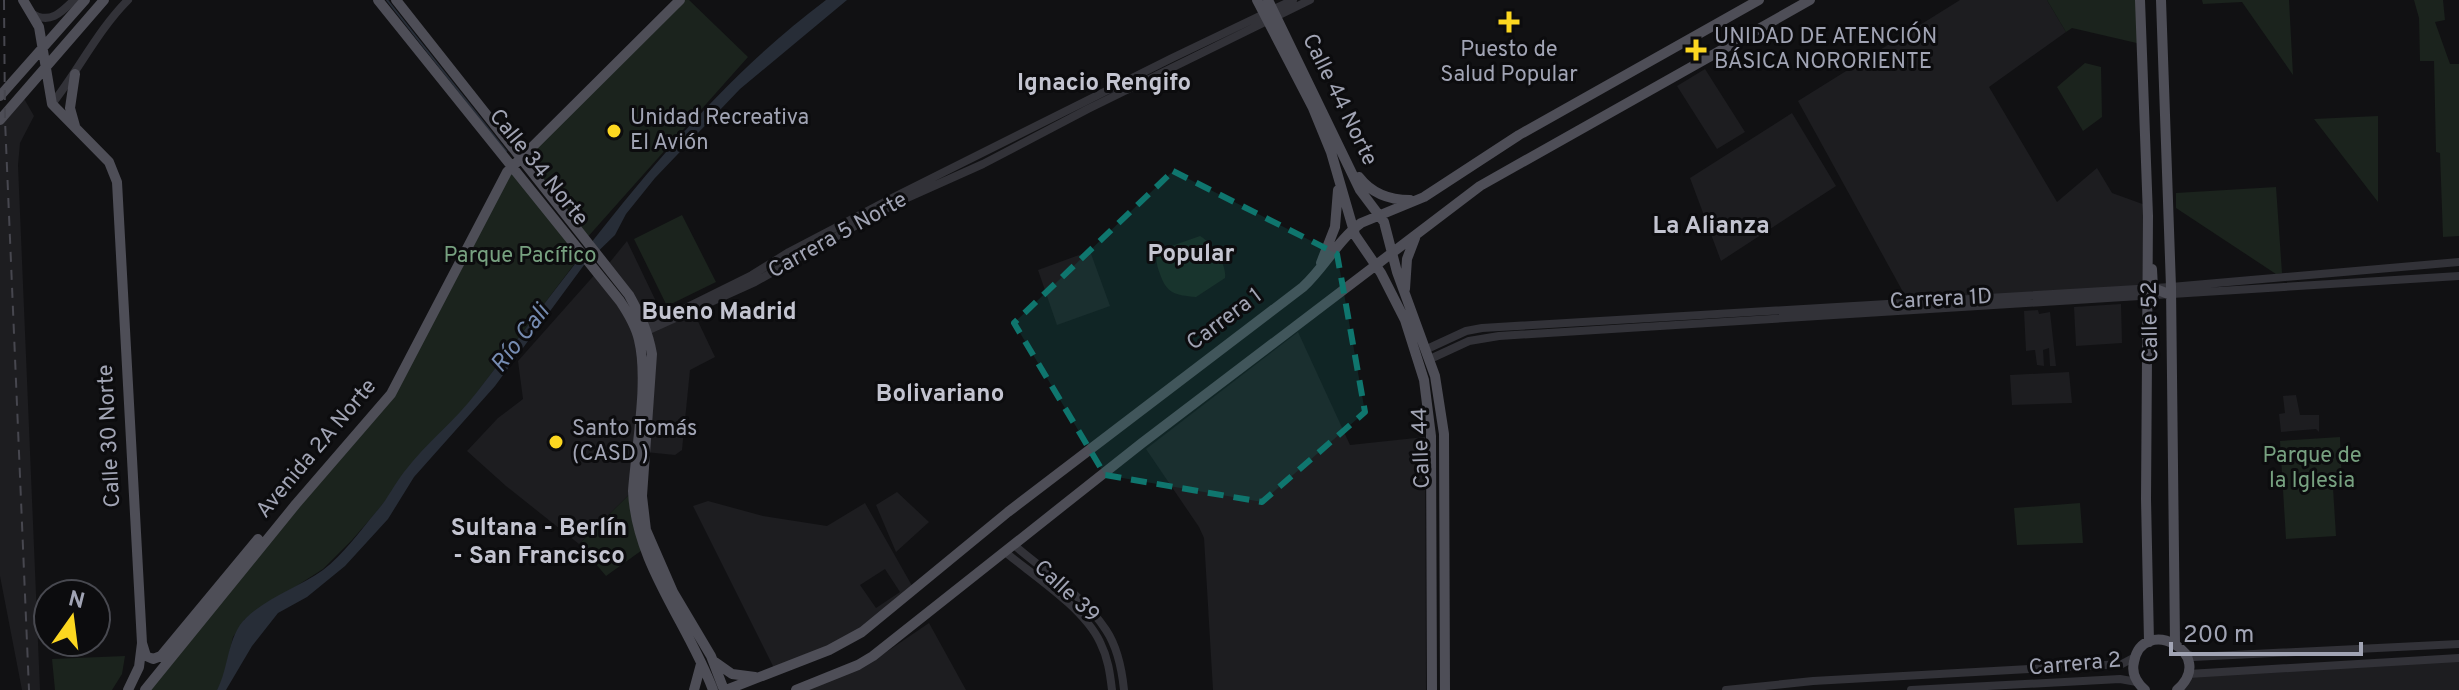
<svg xmlns="http://www.w3.org/2000/svg" width="2459" height="690" font-family="Overpass,sans-serif">
<style>
.built{fill:#1d1d20;fill-rule:evenodd}
.green{fill:#1b231d}
.water{fill:#272d37}
.lines{fill:none;stroke-linecap:round;stroke-linejoin:round}
.stream{stroke:#272d37;stroke-width:2}
.minor{stroke:#323238;stroke-width:8}
.major{stroke:#4e4e57;stroke-width:10}
.rail{stroke:#47474f;stroke-width:2;stroke-dasharray:10 8;stroke-linecap:butt}
.marked{fill:#0f766e;fill-opacity:0.2;stroke:#0f766e;stroke-width:6;stroke-dasharray:16 10;stroke-linejoin:round}
.poi-dot{fill:#fcd720;stroke:#0c0c0e;stroke-width:3}
.labels{text-anchor:middle;dominant-baseline:central;stroke-width:6;stroke-linejoin:round;paint-order:stroke}
.poi-label{font-size:22px;fill:#a1a4b4;stroke:#0c0c0e;text-anchor:start}
.street-label{font-size:22px;fill:#a1a4b4;stroke:#0c0c0e}
.park-label{font-size:22px;fill:#77a180;stroke:#0c0c0e}
.neighbourhood-label{font-size:24px;font-weight:bold;fill:#c3c4d0;stroke:#0c0c0e}
.water-label{font-size:24px;font-style:italic;fill:#768cb2;stroke:#0c0c0e}
</style>
<rect width="100%" height="100%" fill="#111113"/>
<path class="built" d="M1960,0H2047L2066,32L1989,87L2057,202L2097,168L2112,193L2148,206L2145,289L1908,301L1798,101Z
M1705,69L1745,132L1717,149L1677,86Z
M22,95L34,116L20,143L18,165L40,690H22L0,576V120Z
M1792,113L1836,186L1721,261L1690,178Z
M627,241L664,318L646,327L606,267Z
M1090,251L1110,306L1057,325L1038,270Z
M597,272L636,331L633,336L638,337L640,344L633,491L579,544L506,486L467,451L498,418L523,399L518,361Z
M2121,304L2122,343L2076,346L2074,307Z
M2038,310L2039,314L2050,312L2056,366H2050L2049,348L2043,350L2044,366L2037,365L2035,350L2026,351L2024,311Z
M693,311L715,357L690,370L682,450L675,455L645,452L648,332Z
M1298,332L1350,445L1425,437L1426,690H1213L1204,538L1199,527L1146,449Z
M2069,372L2072,403L2012,405L2010,375Z
M2296,395L2300,415H2319V432L2316,429L2281,432L2279,414L2285,413L2283,396Z
M897,492L929,522L896,552L876,505Z
M708,501L763,516L827,526L865,503L915,591L862,632L776,672L693,506ZM885,569L900,592L876,608L860,585Z
M929,623L966,690H808L876,659Z
M2459,658V690H2178L2188,674Z"/>
<path class="green" d="M680,0H689L748,57L585,240L521,156Z
M2047,0H2140L2141,44L2072,28L2066,32Z
M2202,0H2289L2293,75L2242,2L2203,4Z
M2414,0H2443L2445,20L2435,22L2450,64H2459V236L2443,237L2440,153L2436,152L2434,61H2420L2419,18Z
M2085,63L2101,67L2102,117L2083,131L2057,87Z
M2378,116V202L2314,119Z
M511,167L582,254L472,399L451,424L428,445L379,509L352,540L323,569L245,619L233,637L223,680L217,690H145L391,394Z
M2276,187L2282,273L2276,274L2176,208V193Z
M682,215L716,282L667,306L634,239Z
M1200,236C1212,243 1227,264 1225,278L1196,297C1175,295 1167,294 1160,274C1157,266 1156,262 1157,254L1163,249Z
M2340,437L2342,487L2333,488L2336,536L2286,539L2280,441Z
M633,491L645,548L606,576L579,544Z
M2080,503L2083,543L2017,545L2014,508Z
M125,656L122,674L112,690H55L52,659Z"/>
<path class="water" d="M826,0H847L740,89L655,178L626,214L615,235L584,265L495,386L414,477L388,519L345,566L307,597L278,613L252,646L226,690H217C229,668 227,636 246,618C268,597 299,587 323,570C343,555 360,531 376,512C387,500 394,485 404,472C426,443 455,421 477,392C583,255 687,104 826,0Z"/>
<g class="lines">
<path class="stream" d="M387,0L506,151"/>
<path class="minor" d="M31,13C49,25 61,13 74,0
M52,104C78,71 98,30 128,0
M641,330L752,275L789,252L896,196L1172,58L1293,0
M642,333L755,282L898,202L983,164L1088,109L1310,0
M1427,349L1466,331L1482,328L2171,287L2459,262
M1430,359L1469,341L1499,336L2459,276
M1014,545C1044,571 1084,596 1106,630C1118,648 1122,670 1124,690
M1005,552C1034,576 1084,608 1100,642C1108,658 1110,673 1112,690
M2184,652L2193,657L2459,644
M2188,674L2459,658
M1726,690L1813,681L2122,664L2135,657
M1911,690L2120,679L2137,682"/>
<path class="major" d="M23,0L39,27L52,104L109,162L117,182L142,643L139,667L128,690
M378,0L620,301C628,313 636,326 639,340C649,381 636,448 633,491C636,564 688,623 713,690
M396,0L629,295C640,315 648,331 652,354L642,496L646,530L673,592L711,656L724,690
M1257,0L1313,108L1331,152L1355,235L1381,273L1405,320L1424,380L1431,436L1432,690
M1268,0L1360,190L1384,222L1397,272L1435,376L1444,434L1445,690
M2140,0L2148,216L2146,499L2149,642
M2161,0L2171,287L2175,643
M0,96L85,0
M0,120L104,0
M75,126L70,108L75,74
M1359,177C1372,194 1389,200 1410,200
M1321,263L1335,227L1338,190
M2152,269L2153,288L2171,295
M1405,289L1407,259L1415,238
M142,643L146,656L153,659L161,656L258,539
M715,662L732,674L755,677
M145,690L296,504L391,394L507,172L680,0
M694,690L701,664
M726,690L829,650L862,632L1008,512L1303,287C1324,268 1338,240 1361,223L1424,197L1519,135L1759,0
M796,690L858,665L873,656L1142,443L1480,186L1810,0
M2145,690C2137,683 2131,674 2134,662C2142,614 2219,653 2177,690"/>
<path class="rail" d="M4,0L5,120L29,690"/>
</g>
<path class="marked" d="M1173,171L1337,254L1365,412L1262,502L1105,475L1014,323Z"/>
<g class="poi-dot">
<path d="M1505 10h8v8h8v8h-8v8h-8v-8h-8v-8h8z"/>
<path d="M1692 38h8v8h8v8h-8v8h-8v-8h-8v-8h8z"/>
<circle cx="614" cy="131" r="8"/>
<circle cx="556" cy="442" r="8"/>
</g>
<g class="labels">
<g class="poi-label">
<text x="1714" y="37">UNIDAD DE ATENCIÓN<tspan x="1714" dy="25">BÁSICA NORORIENTE</tspan></text>
<text x="1509" y="50" text-anchor="middle">Puesto de<tspan x="1509" dy="25">Salud Popular</tspan></text>
<text x="630" y="118">Unidad Recreativa<tspan x="630" dy="25">El Avión</tspan></text>
<text x="572" y="429">Santo Tomás<tspan x="572" dy="25">(CASD )</tspan></text>
</g>
<g class="street-label">
<text transform="translate(1339 100) rotate(64)">Calle 44 Norte</text>
<text transform="translate(538 168) rotate(51)">Calle 34 Norte</text>
<text transform="translate(838 236) rotate(-29)">Carrera 5 Norte</text>
<text transform="translate(1941 300) rotate(-3)">Carrera 1D</text>
<text transform="translate(1225 320) rotate(-37)">Carrera 1</text>
<text transform="translate(2151 322) rotate(-91)">Calle 52</text>
<text transform="translate(110 436) rotate(-93)">Calle 30 Norte</text>
<text transform="translate(1422 448) rotate(-92)">Calle 44</text>
<text transform="translate(317 449) rotate(-50)">Avenida 2A Norte</text>
<text transform="translate(1066 592) rotate(43)">Calle 39</text>
<text transform="translate(2075 665) rotate(-5)">Carrera 2</text>
</g>
<g class="park-label">
<text x="520" y="256">Parque Pacífico</text>
<text x="2312" y="456">Parque de<tspan x="2312" dy="25">la Iglesia</tspan></text>
</g>
<g class="neighbourhood-label">
<text x="1104" y="84">Ignacio Rengifo</text>
<text x="1711" y="227">La Alianza</text>
<text x="1191" y="255">Popular</text>
<text x="719" y="313">Bueno Madrid</text>
<text x="940" y="395">Bolivariano</text>
<text x="539" y="529">Sultana - Berlín<tspan x="539" dy="28">- San Francisco</tspan></text>
</g>
<g class="water-label">
<text transform="translate(521 339) rotate(-52)">Río Cali</text>
</g>
</g>
<g transform="translate(72 618) rotate(14)"><circle r="38" fill="#0c0c0e" stroke="#484950" stroke-width="2"/>
<path d="M0-6L14 30L0 20L-14 30Z" fill="#fcd720"/>
<text y="-12" font-size="22" font-weight="bold" text-anchor="middle" fill="#a1a4b4">N</text>
</g>
<path d="M2171 642v12h190v-12" fill="none" stroke="#a1a4b4" stroke-width="4"/>
<text x="2183" y="642" font-size="24" fill="#a1a4b4" stroke="#0c0c0e" stroke-width="6" paint-order="stroke">200 m</text>
</svg>
